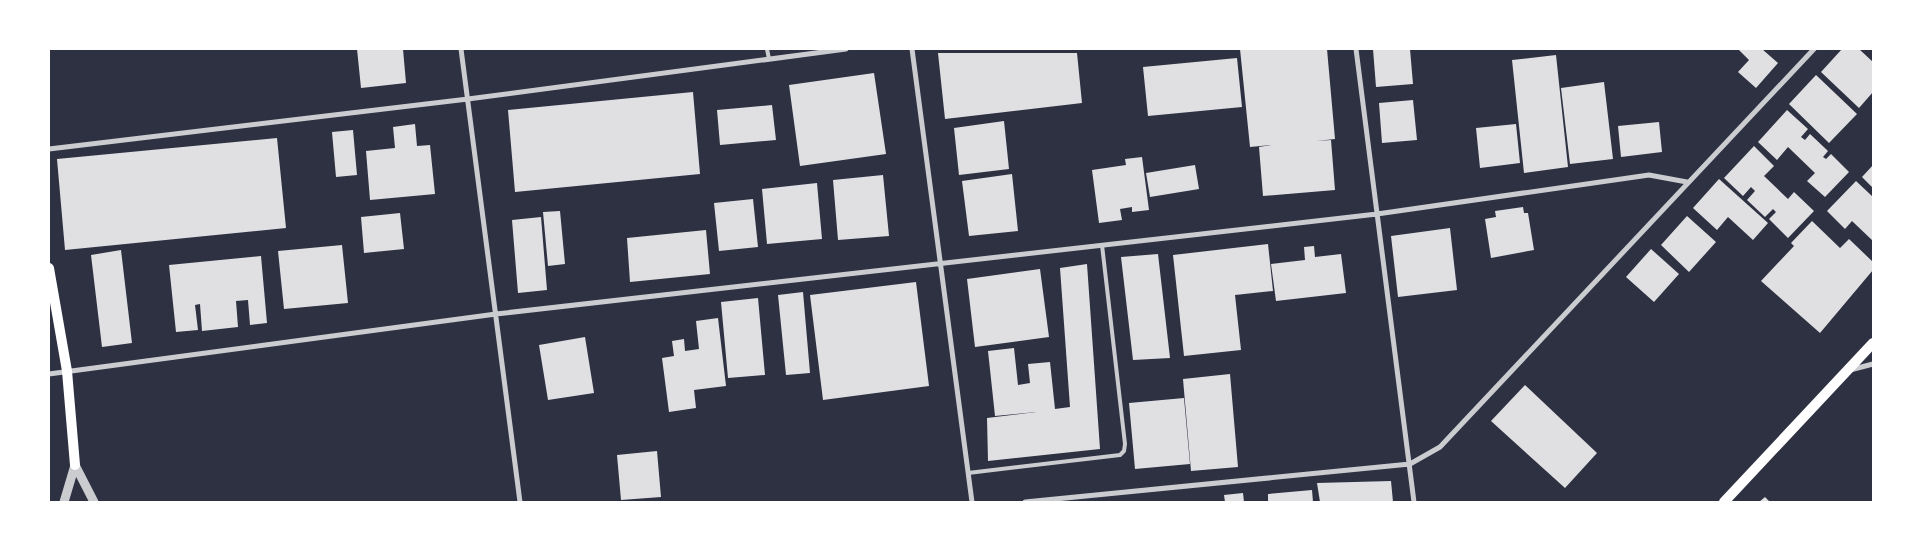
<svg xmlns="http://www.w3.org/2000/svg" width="1922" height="551" font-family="Helvetica,sans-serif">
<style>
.building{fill:#e0e0e3}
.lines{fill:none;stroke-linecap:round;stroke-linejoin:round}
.service{stroke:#caccd0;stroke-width:4}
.minor{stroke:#caccd0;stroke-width:5}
.tertiary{stroke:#caccd0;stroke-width:9}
.secondary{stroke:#fff;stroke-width:10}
</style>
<rect width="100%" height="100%" fill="#2d3142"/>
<path class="building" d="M357,49H403L406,83L361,88Z
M1240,49H1327L1335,139L1316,141L1331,140L1335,190L1263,196L1259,147L1271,145L1250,147Z
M1373,49H1410L1413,84L1376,87Z
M1740,49H1762L1778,63L1756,88L1738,72L1749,60L1739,50Z
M1842,49H1859L1873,62V92L1859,108L1821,72Z
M938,53H1077L1082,103L945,119Z
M1556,55L1568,167L1524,173L1512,60Z
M1237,58L1242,107L1148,116L1143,67Z
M874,73L886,154L800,166L789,85Z
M1816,75L1857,114L1829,143L1789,104Z
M1604,82L1613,159L1570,164L1561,88Z
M693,92L700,174L515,192L508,110Z
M1413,100L1417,140L1382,143L1379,103Z
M772,105L776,140L720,145L717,110Z
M1787,110L1808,129L1801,137L1805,140L1810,134L1828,151L1823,157L1826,159L1831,154L1849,172L1825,197L1807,181L1815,173L1788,147L1777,160L1758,142Z
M1004,121L1009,169L959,175L954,128Z
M1659,122L1662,152L1621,157L1618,126Z
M415,124L417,146L430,145L435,194L370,200L366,151L395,148L393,127Z
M1516,124L1520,163L1480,168L1476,128Z
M353,130L357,175L336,177L332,132Z
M277,138L286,228L65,250L57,159Z
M1754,146L1774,166L1764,176L1788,199L1794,192L1814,211L1788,238L1769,219L1776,212L1773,209L1765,217L1747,200L1755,191L1751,187L1743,196L1724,178Z
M1142,157L1149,210L1132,212V207L1120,209L1122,220L1099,223L1092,170L1126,165L1125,159Z
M1195,165L1199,189L1150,197L1146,173Z
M1873,165V188L1862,177Z
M1012,174L1018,231L969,236L962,181Z
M883,175L889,236L838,240L833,180Z
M1719,179L1768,223L1753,240L1728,217L1717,230L1693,208Z
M1856,181L1873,197V241L1852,221L1845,229L1827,211Z
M817,183L822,239L767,244L762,189Z
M753,199L758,247L719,251L714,203Z
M1523,207L1524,213H1528L1534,250L1491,258L1485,219L1496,217L1495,211Z
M560,211L565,264L548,266L543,212Z
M400,213L404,249L364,253L361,217Z
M1687,216L1716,242L1689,272L1661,245Z
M541,217L547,290L518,293L512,220Z
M1812,221L1840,248L1849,239L1873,262V270L1820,333L1761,281L1794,246L1791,243Z
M1450,228L1457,290L1398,297L1391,236Z
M706,230L710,274L630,282L627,238Z
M1268,244L1273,291L1235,295L1241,350L1184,356L1173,255Z
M342,245L348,303L284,309L278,251Z
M1314,246L1315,257L1341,254L1346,293L1276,301L1271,264L1305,260L1304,247Z
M1651,249L1679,274L1654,302L1626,277Z
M121,250L132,343L102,347L91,255Z
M1158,254L1170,358L1133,360L1121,257Z
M261,256L267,323L250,325L248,300L236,301L238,327L202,331L200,304L195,305L198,330L176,332L169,265Z
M1087,264L1100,449L988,461L987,418L1036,412L995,416L988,351L1014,348L1018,385L1030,383L1028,364L1050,362L1055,409L1070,407L1060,268Z
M1040,269L1049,337L975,347L967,279Z
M916,282L929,386L823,400L810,295Z
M803,292L810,373L786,375L778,295Z
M758,298L765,375L728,378L721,302Z
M718,318L726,386L694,390L696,408L669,412L662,358L674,356L672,341L684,339L685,351L699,349L696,321Z
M585,337L594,393L548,400L539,345Z
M1230,374L1238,467L1191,471L1183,379Z
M1525,385L1597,453L1565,488L1491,421Z
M1184,398L1190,464L1135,469L1129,403Z
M657,451L661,497L621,500L617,455Z
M1391,481L1393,502H1320L1317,483Z
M1312,490L1313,502H1268V494Z
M1243,493L1244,502H1225L1224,495Z
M1765,497L1770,502H1759Z"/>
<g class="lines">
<path class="service" d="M767,49L769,59
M968,473L1120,455L1124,451L1125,444L1102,245"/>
<path class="minor" d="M461,49L520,502
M912,49L972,502
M1356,49L1414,502
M49,149L468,99L846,49
M1850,370L1873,364
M49,374L496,314L1377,214L1649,175L1687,182
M1025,502L1410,464L1440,447L1814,49"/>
<path class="tertiary" d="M75,465L94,502
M64,502L75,465"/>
<path class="secondary" d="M49,268L67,371L75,465
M1724,502L1873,343"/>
</g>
<rect width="1922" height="551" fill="none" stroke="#ffffff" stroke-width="100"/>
</svg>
